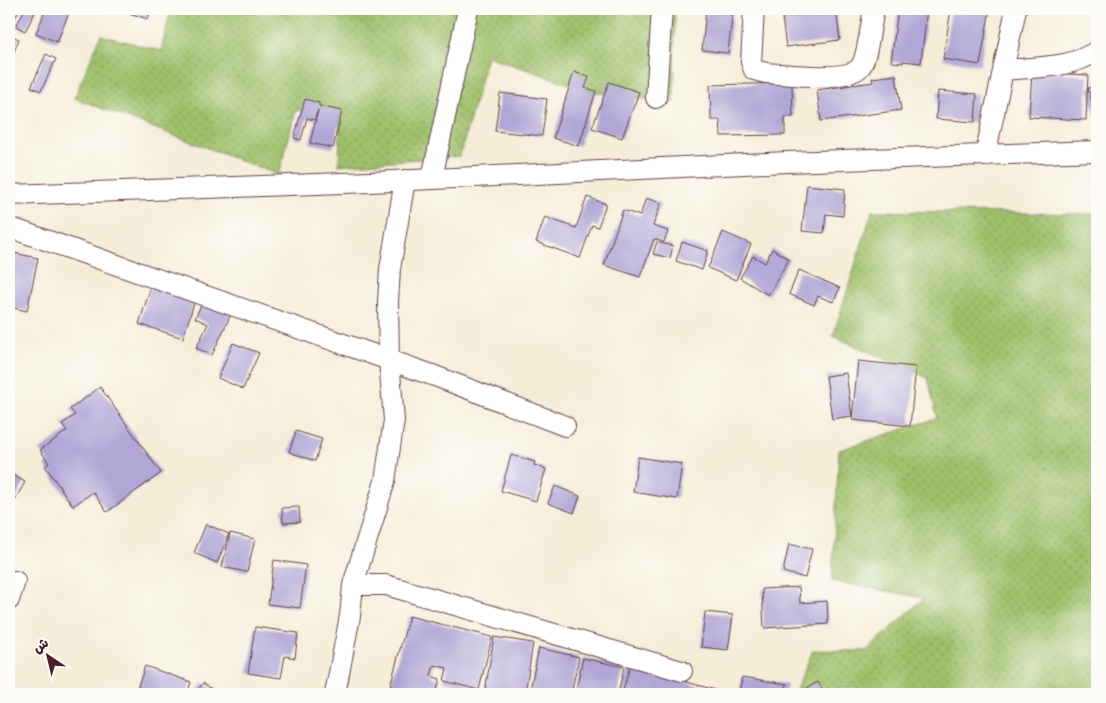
<svg xmlns="http://www.w3.org/2000/svg" width="1106" height="703" font-family="Dekko,'Playpen Sans Arabic',sans-serif">
<style>
.grass{fill:url(#grass-dots);stroke:#74704a}
.building{fill:#b0a7d6}
.lines{fill:none;stroke-linecap:round;stroke-linejoin:round}
.minor-casing{stroke:#643e45;stroke-width:22}
.minor{stroke:#fff;stroke-width:20}
</style>
<defs>
<pattern id="grass-dots" width="8" height="8" patternUnits="userSpaceOnUse" patternTransform="scale(1.25)"><rect width="8" height="8" fill="#9ec069"/><path d="M2 2h.1M6 6h.1" fill="none" stroke="#839b57" stroke-width="1.8" stroke-linecap="round"/></pattern>
</defs>
<rect width="100%" height="100%" fill="#fdfcf7"/>
<filter id="ink" filterUnits="userSpaceOnUse"><feTurbulence type="fractalNoise" baseFrequency=".02" numOctaves="2"/><feDisplacementMap in="SourceGraphic" scale="10" xChannelSelector="R" yChannelSelector="G"/><feConvolveMatrix kernelMatrix="1 2 1 2 8 2 1 2 1" color-interpolation-filters="sRGB"/></filter>
<filter id="wash" filterUnits="userSpaceOnUse"><feTurbulence type="fractalNoise" baseFrequency=".0096" numOctaves="4" result="noise"/><feDisplacementMap in="SourceGraphic" scale="20" xChannelSelector="R" yChannelSelector="G"/><feGaussianBlur stdDeviation="1.12" result="paint"/><feColorMatrix in="noise" values="0 0 0 0 0 0 0 0 0 0 0 0 0 0 0 0 0 1.4 0 .05"/><feComposite in="paint" operator="in"/></filter>
<g filter="url(#wash)">
<rect width="100%" height="100%" fill="#f5edd8"/>
<path class="grass" d="M171,9H675L674,103L593,92L487,56L460,156L339,165L340,119L296,110L279,175L74,98L101,35L161,51Z
M872,211L1097,214V694H857V687L794,694L813,650L866,651L924,598L832,581L839,450L937,418L928,378L833,336Z"/>
<g id="blocks">
<path class="building" d="M9,9H12L18,13L9,28Z
M25,9H37L25,31L16,26Z
M46,9L70,10L57,42L36,33Z
M116,9H151L148,19Z
M706,9H733L728,53L702,50Z
M898,9H927L921,63L903,61V63L891,62Z
M951,9H990L980,65L943,59Z
M836,10L840,40L786,47L782,17Z
M9,35L19,39L9,65Z
M46,54L56,59L41,91L31,87Z
M574,72L589,77L585,88L596,91L579,146L553,138Z
M1032,72L1088,75L1086,120L1029,117Z
M896,75L901,110L821,121L817,90L873,82L872,78Z
M609,82L639,92L622,138L592,128Z
M792,83L793,117H785V135L721,136L720,120H711L710,85Z
M1097,85V118H1096L1088,88Z
M938,91L977,94L975,122L936,119Z
M500,93L547,99L542,136L495,131Z
M305,99L319,103V106L342,111L333,148L310,143L318,110L314,120L307,118L301,140L294,138Z
M807,185L845,189L843,216L826,214L824,233L802,231Z
M587,197L606,204L598,227L592,225L580,258L536,242L545,217L576,228Z
M646,198L661,203L653,226L668,231L664,242L654,239L640,277L604,265L623,210L640,216Z
M723,232L751,244L736,280L708,268Z
M657,242L673,246L670,258L653,254Z
M682,242L708,251L702,270L676,261Z
M772,249L789,259L768,295L740,278L753,256L765,263Z
M9,252L38,258L27,311L9,307Z
M799,270L840,288L833,302L818,296L814,305L789,294Z
M151,286L195,300L183,338L139,324Z
M204,299L232,312L212,355L196,348L208,324L195,318Z
M233,343L259,353L243,389L218,378Z
M858,361L916,367L910,426L852,420Z
M846,373L852,416L832,419L826,376Z
M100,387L161,473L107,512L93,492L73,506L45,466L49,463L40,450L67,431L62,424L75,415L70,409Z
M296,431L322,439L315,461L289,452Z
M511,455L535,462L534,465L546,469L536,501L501,491Z
M638,457L682,464L677,499L633,492Z
M9,473L25,482L9,511Z
M555,486L580,496L574,513L548,503Z
M299,507L300,522L283,523L282,508Z
M206,524L229,534L217,563L194,553Z
M230,533L255,539L247,572L222,567Z
M789,544L812,549L805,578L783,572Z
M274,560L306,565L300,608L268,604Z
M799,587L800,603L827,601L828,624L764,628L762,589Z
M705,612L733,615L728,650L701,647Z
M409,616L492,637L479,690L444,681L447,668L434,665L431,676L440,679L436,694H388Z
M255,627L298,633L295,658L285,656L281,678L248,673Z
M494,637L533,643L525,694H503L485,691Z
M539,648L579,657L571,694H529Z
M583,658L624,667L618,694H575Z
M145,666L191,682L187,694H135Z
M630,666L719,691L718,694H622Z
M742,677L787,684L785,694H739Z
M818,682L825,694H796Z
M203,683L219,694H195Z"/>
</g>
</g>
<g filter="url(#ink)">
<use href="#blocks" fill-opacity="0" stroke="#643e45" stroke-width="1"/>
<g class="lines">
<defs>
<path id="minor" d="M754,9L751,62L754,70L766,73C787,74 849,83 861,66C868,55 871,22 874,9
M1003,70C1036,67 1069,69 1097,51
M656,98L662,9
M985,156L1016,9
M432,178L468,9
M9,195L371,182L787,162L1097,151
M14,229L435,376L565,426
M353,585L385,481L394,420L389,360L388,302L390,269L405,180
M9,600L15,581
M335,694L350,616L353,585H386L682,671"/>
</defs>
<use href="#minor" class="minor-casing"/>
<use href="#minor" class="minor"/>
</g>
</g>
<rect width="1106" height="703" fill="none" stroke="#fdfcf7" stroke-width="30"/>
<g transform="translate(48 656) rotate(325)" stroke="#fdfcf7" stroke-width="4" paint-order="stroke">
<path d="M0-4L9 19L0 12L-9 19Z" fill="#4a1f2b"/>
<text y="-8" font-size="14" font-weight="bold" text-anchor="middle" fill="#4a1f2b">ش</text>
</g>
</svg>
